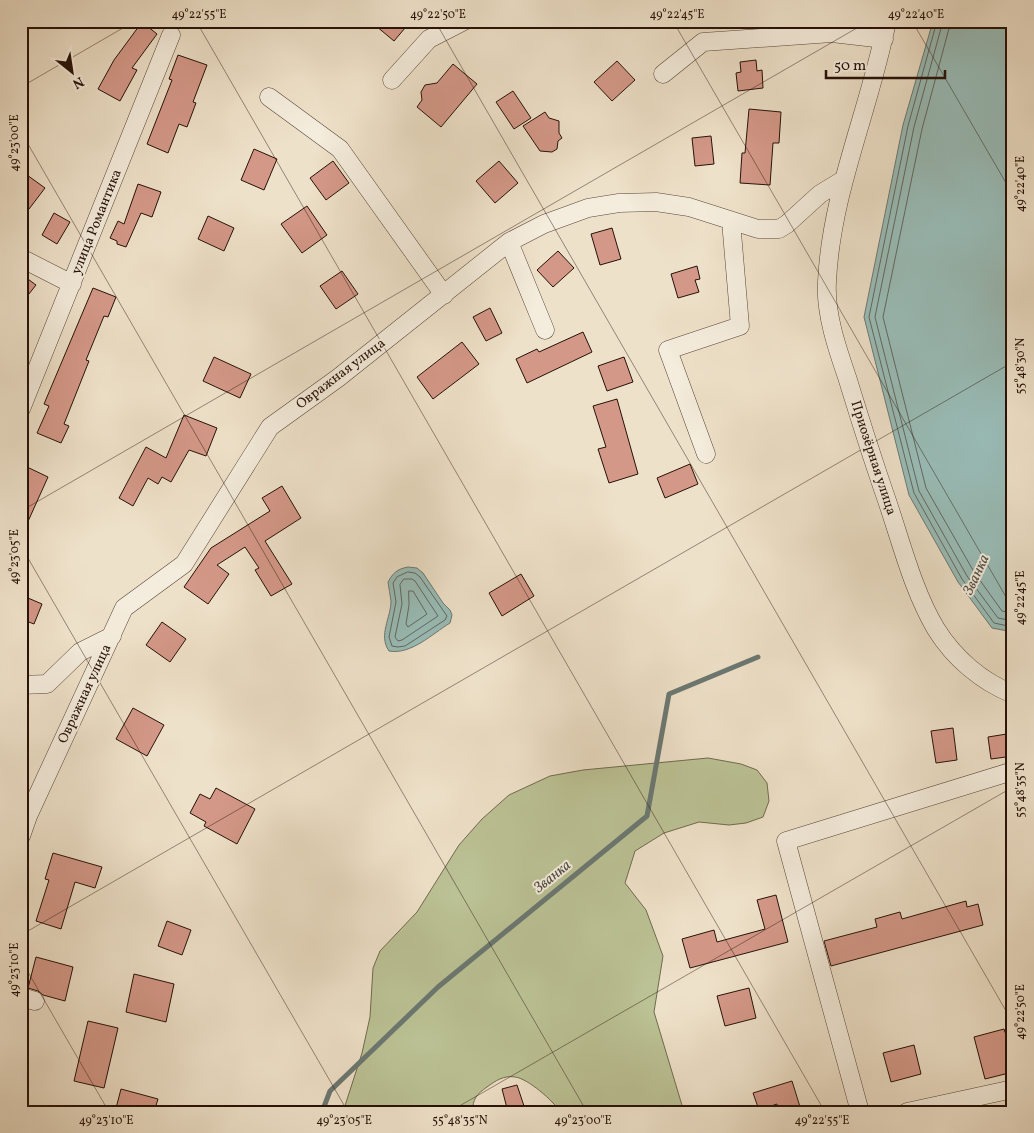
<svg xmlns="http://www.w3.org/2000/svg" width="1034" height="1133" font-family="Vollkorn,serif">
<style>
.green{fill:#bbc295;stroke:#706a4e}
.water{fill:#99bdb8;stroke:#6b7872}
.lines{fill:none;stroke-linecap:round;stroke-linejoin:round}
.shore{stroke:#606760;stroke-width:1}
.stream{stroke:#6b7872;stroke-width:5}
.building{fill:#d49888;stroke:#261108}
.minor-casing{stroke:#584538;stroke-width:19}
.minor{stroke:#f4ecdc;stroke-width:18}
.ticks{fill:none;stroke:#261108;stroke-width:1;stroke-opacity:0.45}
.labels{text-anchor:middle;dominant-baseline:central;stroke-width:4;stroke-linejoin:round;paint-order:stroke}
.street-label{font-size:14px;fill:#261108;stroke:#f4ecdc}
.water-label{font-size:15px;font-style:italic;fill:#4e4d46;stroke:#f4ecdc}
.neatline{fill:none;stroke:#261108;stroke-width:2}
.ticks-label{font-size:12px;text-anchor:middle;fill:#261108}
</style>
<rect width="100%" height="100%" fill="#eee1c9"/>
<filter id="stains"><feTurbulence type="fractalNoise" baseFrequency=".004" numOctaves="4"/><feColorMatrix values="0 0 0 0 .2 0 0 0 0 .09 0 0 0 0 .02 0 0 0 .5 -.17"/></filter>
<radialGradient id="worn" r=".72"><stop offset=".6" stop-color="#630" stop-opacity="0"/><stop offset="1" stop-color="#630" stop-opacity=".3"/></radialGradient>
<path class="green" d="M708,758L741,764L757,770L767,783L769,801L763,817L746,823L729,825L699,822L664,833L635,851L625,883L646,910L663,956L654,1012L684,1112H560C554,1101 527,1078 515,1077C504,1075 495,1081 487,1087C477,1094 472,1099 473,1112H343L362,1053L370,1017L373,968L380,951L417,912L459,845L482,819L509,795L550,776L583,770Z"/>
<path class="water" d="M933,21H1013V632L992,628L958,582L909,495L864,317L903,125Z
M408,567L417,568L423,573L443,603L450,610L452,615L450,623C432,634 411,655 389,651C378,635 391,618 391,601C390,595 389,588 388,582C393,573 397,569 408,567Z"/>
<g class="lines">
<path class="shore" d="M937,21L908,126L869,317L914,493L962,579L994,623L1013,627
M943,21L914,127L875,317L919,491L967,576L998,618L1013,621
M951,21L922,129L883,317L926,488L974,572L1002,611L1013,613
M408,572L415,573L420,577L447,616L445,620L405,646L398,647L392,646L389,637L396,602L393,583L397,577Z
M404,579H412L415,581L438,616L402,640L398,641L395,637L402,604L400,585Z
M409,591H413L427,614L408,627L406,624L409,605Z"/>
<path class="stream" d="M322,1112L330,1091L438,987L647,816L669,694L758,657"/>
</g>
<path class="building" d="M370,21H411L394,41Z
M142,22L157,34L132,68L137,70L120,101L98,89L114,60Z
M178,55L207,65L193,102L196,103L187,127L179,124L168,153L147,144L172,80L169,79Z
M756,60L757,71L762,70L763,88L738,91L736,73L741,72L740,62Z
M617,61L635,80L612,101L594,82Z
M453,64L477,84L441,127L417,107L422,100L421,92L425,85L437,83Z
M513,91L531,118L514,129L496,102Z
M749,109L781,112L779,143H773L770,185L740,183L742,153H745Z
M545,112L549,118L559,121V133L562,138L558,141L557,149L552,152L540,151L523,126Z
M711,136L714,164L695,166L692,138Z
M254,149L277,159L264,190L241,180Z
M333,161L349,183L326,200L310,178Z
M499,161L518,183L495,203L476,181Z
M27,175L45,188L29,209L21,203V183Z
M138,184L161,192L152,217L141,213L126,247L117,244V241L110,238L118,221L124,224Z
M307,206L327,235L302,253L281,224Z
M54,213L70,222L57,244L42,235Z
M208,216L234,228L224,251L198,239Z
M612,228L621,259L600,265L591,234Z
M558,251L574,268L553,287L537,270Z
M697,266L700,279L695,280L699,292L678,298L671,274Z
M342,271L358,294L336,309L320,286Z
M21,274L36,285L21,304Z
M93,288L116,297L108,317L104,316L86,360L89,361L64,424L69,426L61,443L37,433L49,406L44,404Z
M490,308L502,333L486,341L473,317Z
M583,332L592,352L527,383L516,359L537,349L539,352Z
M462,342L479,364L433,399L417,377Z
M214,357L251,374L240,398L203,381Z
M624,357L633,382L607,391L598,366Z
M617,399L638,474L609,483L598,449L606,447L593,406Z
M184,415L217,428L206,456L189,450L171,482L162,477L158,484L148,478L133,506L119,498L146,447L166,458Z
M690,464L698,484L665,498L657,478Z
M27,467L48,477L21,537V480Z
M282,486L301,518L265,541L292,584L271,596L255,570L259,568L245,547L217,565L229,574L208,604L184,587L211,548L270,511L262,498Z
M521,574L534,596L502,616L489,593Z
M21,595L42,604L34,624L21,619Z
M162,622L186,639L170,662L146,645Z
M133,708L164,725L147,756L116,739Z
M953,728L957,760L936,763L931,731Z
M1013,733V756L991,759L988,737Z
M216,788L255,809L237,844L204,826L206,822L190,813L200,794L210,799Z
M53,853L102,867L95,888L75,882L61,929L36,921L49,880L45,879Z
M776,895L788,942L690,968L682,939L714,930L717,942L765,929L757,900Z
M966,901L967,907L978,904L983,925L831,966L824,941L877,927L875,919L900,912L902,919Z
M167,921L191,930L182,955L158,946Z
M36,957L73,967L65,1001L43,995L38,991L28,988Z
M134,974L174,984L166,1022L126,1012Z
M749,988L756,1018L725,1026L717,996Z
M88,1021L118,1028L104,1088L74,1081Z
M1004,1029L1008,1041L1013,1039V1072L985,1079L974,1037Z
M914,1045L921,1074L891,1082L883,1053Z
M792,1081L801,1110L793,1112H779L777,1104L759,1110L753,1093Z
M517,1085L526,1112H508L502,1089Z
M121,1089L158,1099L154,1112H115Z"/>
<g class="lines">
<defs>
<path id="minor" d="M887,21C870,109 831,192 827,282C825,313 837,348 847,377C859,416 871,454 884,492C900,537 912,589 936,629C954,658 982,682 1013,694
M663,74L703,42L832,33L884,39
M392,80L429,39L464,21
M269,97L340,149L444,295
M509,242L545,330
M21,258L72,284
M21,409L171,35
M706,454L668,350L740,326L731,221
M21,685L47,684L80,652L112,636
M21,836L28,816L124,608L184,564L270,427L338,378L509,242L544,224L588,208L619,203L656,202L689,207L758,229H779L787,224L820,194L843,180
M21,997L35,1001
M860,1112L786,841L1013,771
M907,1112L1013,1089"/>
</defs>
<use href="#minor" class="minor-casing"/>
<use href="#minor" class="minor"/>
</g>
<path class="ticks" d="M196,21L825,1112M435,21L1013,1023M673,21L1013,609M912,21L1013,195M21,87L135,21M21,132L587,1112M21,511L869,21M21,546L348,1112M21,935L1013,362M21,960L109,1112M449,1112L1013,787"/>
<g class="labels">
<g class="street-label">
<text transform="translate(97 222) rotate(-68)">улица Романтика</text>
<text transform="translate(341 374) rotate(-37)">Овражная улица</text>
<text transform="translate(873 458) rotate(72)">Приозёрная улица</text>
<text transform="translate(85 694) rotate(-65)">Овражная улица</text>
</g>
<g class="water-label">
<text transform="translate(977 575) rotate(-65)">Званка</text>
<text transform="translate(553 877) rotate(-39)">Званка</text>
</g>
</g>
<rect width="1034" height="1133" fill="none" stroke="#eee1c9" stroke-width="55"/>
<g transform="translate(72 72) rotate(150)" stroke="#f4ecdc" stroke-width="4" paint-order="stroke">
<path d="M0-4L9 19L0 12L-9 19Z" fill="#261108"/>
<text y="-8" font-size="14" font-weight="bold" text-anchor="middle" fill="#261108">N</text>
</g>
<path d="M826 70v8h119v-8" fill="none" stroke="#261108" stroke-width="2.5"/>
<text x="834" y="70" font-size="15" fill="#261108" stroke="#f4ecdc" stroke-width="4" paint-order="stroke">50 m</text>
<rect x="28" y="28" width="978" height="1078" class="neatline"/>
<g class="ticks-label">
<text x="199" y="18">49°22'55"E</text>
<text x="438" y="18">49°22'50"E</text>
<text x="677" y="18">49°22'45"E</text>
<text x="916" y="18">49°22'40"E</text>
<text transform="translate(14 143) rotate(-90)" y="4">49°23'00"E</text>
<text transform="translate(1020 184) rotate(-90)" y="4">49°22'40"E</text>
<text transform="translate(1020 366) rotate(-90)" y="4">55°48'30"N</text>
<text transform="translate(14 557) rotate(-90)" y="4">49°23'05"E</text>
<text transform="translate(1020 598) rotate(-90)" y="4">49°22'45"E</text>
<text transform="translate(1020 790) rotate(-90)" y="4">55°48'35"N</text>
<text transform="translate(14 970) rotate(-90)" y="4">49°23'10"E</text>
<text transform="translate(1020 1012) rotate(-90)" y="4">49°22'50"E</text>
<text x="106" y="1124">49°23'10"E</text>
<text x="344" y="1124">49°23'05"E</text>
<text x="460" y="1124">55°48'35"N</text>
<text x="583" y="1124">49°23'00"E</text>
<text x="822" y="1124">49°22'55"E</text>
</g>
<rect width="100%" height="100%" filter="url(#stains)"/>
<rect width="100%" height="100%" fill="url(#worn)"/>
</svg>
